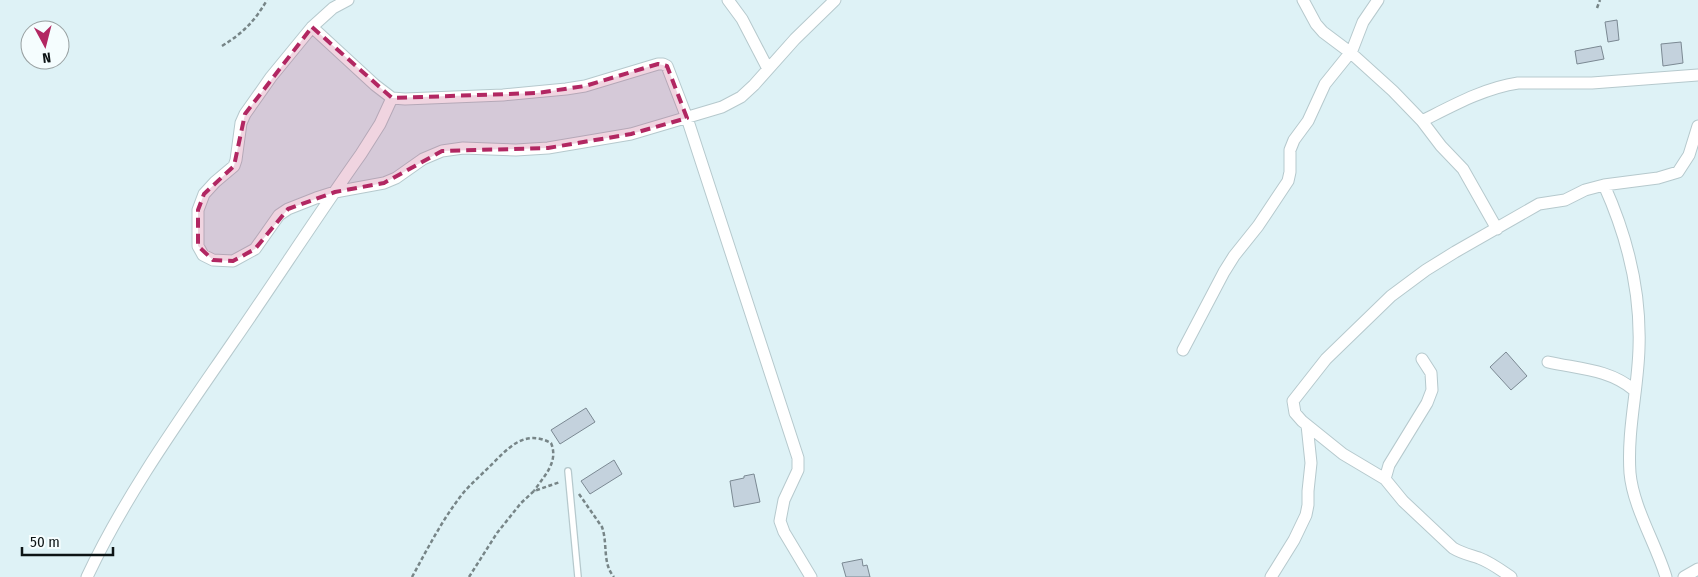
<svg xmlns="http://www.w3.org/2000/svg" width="1698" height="577" font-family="'Fira Sans Condensed',sans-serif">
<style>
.building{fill:#c4d2dd;stroke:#7b8993}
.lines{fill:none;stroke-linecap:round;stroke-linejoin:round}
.lane-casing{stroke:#b6c9cd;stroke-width:8}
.street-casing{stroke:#b6c9cd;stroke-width:13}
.path{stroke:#778587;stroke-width:2.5;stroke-dasharray:4 2.5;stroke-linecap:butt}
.lane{stroke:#fff;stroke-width:5.5}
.street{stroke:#fff;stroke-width:11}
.marked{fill:#b22762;fill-opacity:0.2;stroke:#b22762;stroke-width:4;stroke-dasharray:10 6;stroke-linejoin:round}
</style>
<rect width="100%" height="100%" fill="#def2f6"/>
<path class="building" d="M1617,20L1619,40L1608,42L1605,22Z
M1681,42L1683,63L1663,66L1661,44Z
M1601,46L1604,59L1577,64L1575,51Z
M1506,352L1527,376L1511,390L1490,367Z
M586,408L595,422L560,444L551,430Z
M614,460L622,474L590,494L581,481Z
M754,474L760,502L734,507L730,481L744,478V476Z
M862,559L863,566L867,565L870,577H846L842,563Z"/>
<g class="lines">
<defs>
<path id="lane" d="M568,471L578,577"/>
<path id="street" d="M348,0L333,8L312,27L271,77L245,114L241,123L236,160L234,166L215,182L204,194L198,210V246L203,255L213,260L233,261L255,249L279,215L288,209L316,198L335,192L384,183L396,178L423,159L442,151L463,148L516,150L548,148L631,134L722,107L741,97L754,85L795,39L835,0
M728,0L742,19L768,69
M1303,0L1316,24L1323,32L1351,53L1393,91L1422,121L1441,146L1463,169L1497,229
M312,27L375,85L392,98L405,99L503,95L566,89L585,86L658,64H663L667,66L687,118L798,458V470L784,500L780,521L784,532L811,577
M1351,53L1363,22L1378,0
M1422,121C1452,106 1484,88 1518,83H1592L1698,75
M1604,185C1627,236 1641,292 1639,348C1638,389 1627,430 1630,473C1633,507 1656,544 1666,577
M1183,350L1224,272L1234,256L1258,226L1288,181L1290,172V150L1294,140L1308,121L1325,84L1350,53
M1548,362C1579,369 1609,369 1634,390
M1385,479L1389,465L1427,403L1432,390L1431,373L1422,359
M87,577C126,494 181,418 233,342C276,280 317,216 361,154L380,124L392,98
M1271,577L1294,540L1306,515L1308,505V491L1311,463L1307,425
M1511,577C1501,570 1490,562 1479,558C1470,555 1461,553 1453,548L1403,501L1385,479L1343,454L1302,421L1295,413L1293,401L1326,359L1391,296L1426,270L1455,252L1539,204L1565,200L1585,190L1604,185L1658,178L1678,172L1689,155L1698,126
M1684,577L1698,569"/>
</defs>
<use href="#lane" class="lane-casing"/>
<use href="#street" class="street-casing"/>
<path class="path" d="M1597,8L1600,0
M222,46C243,33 254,22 267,0
M579,494L602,527C608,544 602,563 614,577
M412,577C428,548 443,518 464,492C472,483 481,475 489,467C507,450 523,428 551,443C559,462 544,476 534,491
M469,577L497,533L521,503L534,491L560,482"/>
<use href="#lane" class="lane"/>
<use href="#street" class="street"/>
</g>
<path class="marked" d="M312,27L392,98L537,93L585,86L658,64L667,66L687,118L631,134L548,148L442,151L384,183L335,192L288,209L255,249L233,261L213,260L198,246V210L204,194L234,166L245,114Z"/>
<g transform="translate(45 45) rotate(173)"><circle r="24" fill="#f5fdfe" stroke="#98a0a1"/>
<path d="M0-4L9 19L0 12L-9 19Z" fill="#b22762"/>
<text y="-8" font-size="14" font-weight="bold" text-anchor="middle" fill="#0d1415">N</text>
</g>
<path d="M22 547v8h91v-8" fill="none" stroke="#0d1415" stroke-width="2.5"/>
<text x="30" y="547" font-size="15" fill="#0d1415" stroke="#f5fdfe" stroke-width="4" paint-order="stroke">50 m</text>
</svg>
